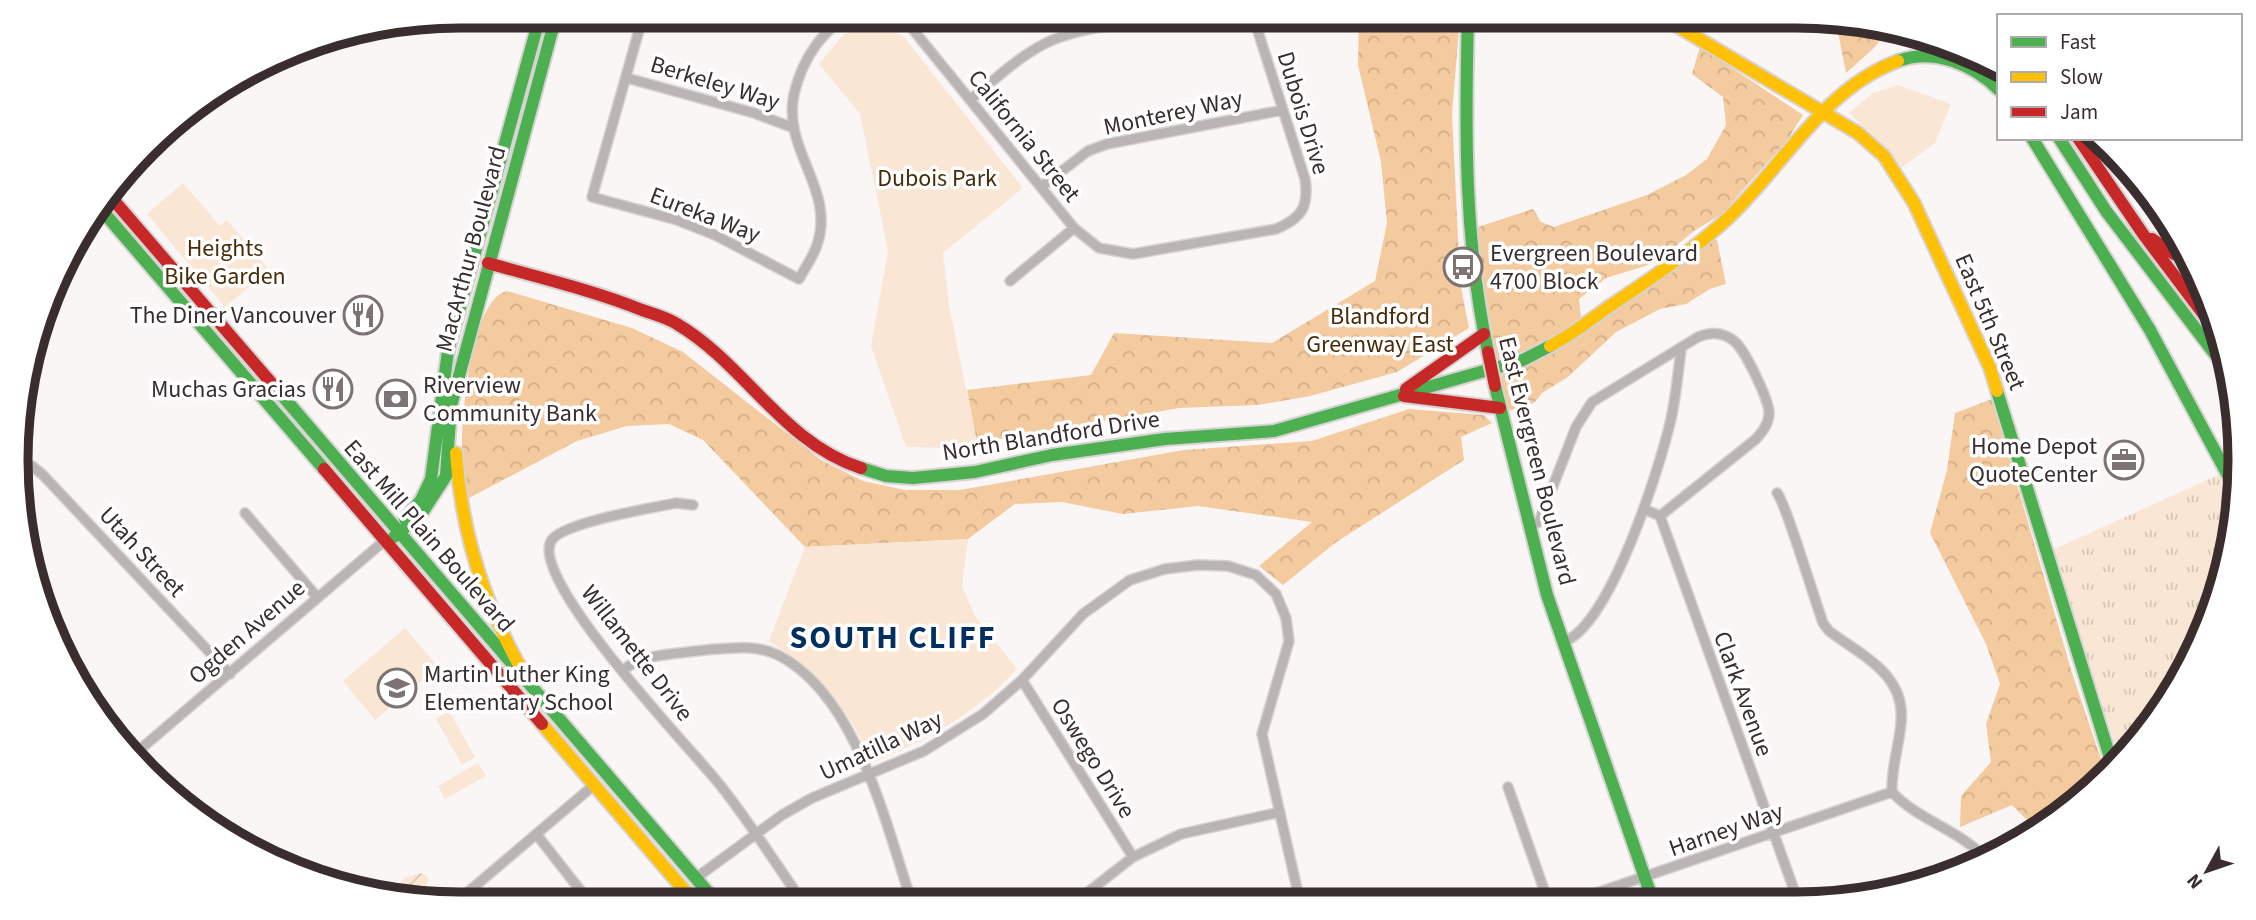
<svg xmlns="http://www.w3.org/2000/svg" width="2256" height="920" font-family="'Source Sans 3',sans-serif">
<style>
.grass{fill:url(#grass-tufts)}
.forest{fill:url(#forest-crowns)}
.park{fill:#fae6d4}
.garden{fill:url(#garden-furrows)}
.lines{fill:none;stroke-linecap:round;stroke-linejoin:round}
.street-casing{stroke:#d7d3d3;stroke-width:12}
.fast-casing{stroke:#d7d3d3;stroke-width:16}
.slow-casing{stroke:#d7d3d3;stroke-width:16}
.jam-casing{stroke:#d7d3d3;stroke-width:16}
.street{stroke:#bab5b3;stroke-width:9}
.fast{stroke:#4caf50;stroke-width:12}
.slow{stroke:#ffc107;stroke-width:12}
.jam{stroke:#c62828;stroke-width:12}
.jam-bridge-casing{stroke:#d7d3d3;stroke-width:16;stroke-linecap:butt}
.jam-bridge{stroke:#c62828;stroke-width:12}
.labels{text-anchor:middle;dominant-baseline:central;stroke-width:7;stroke-linejoin:round;paint-order:stroke}
.street-label{font-size:24px;fill:#392d2d;stroke:#fff}
.park-label{font-size:24px;fill:#482b08;stroke:#fff}
.poi-label{font-size:24px;fill:#392d2d;stroke:#fff;text-anchor:start}
.district-label{font-size:32px;font-weight:bold;letter-spacing:2px;fill:#002f60;stroke:#fff}
.rim{fill:none;stroke:#392d2d;stroke-width:9}
</style>
<defs>
<pattern id="grass-tufts" width="24" height="20" patternUnits="userSpaceOnUse" patternTransform="scale(1.75)"><rect width="24" height="20" fill="#fae6d4"/><path d="M3 7l-1-3M5 7V3M7 7l1-3M15 17l-1-3M17 17v-4M19 17l1-3" fill="none" stroke="#d7c6b6"/></pattern>
<pattern id="forest-crowns" width="20" height="18" patternUnits="userSpaceOnUse" patternTransform="scale(1.75)"><rect width="20" height="18" fill="#f4ca9f"/><path d="M2 6a3 3 0 1 1 6 0M12 15a3 3 0 1 1 6 0" fill="none" stroke="#d2ae89"/></pattern>
<pattern id="garden-furrows" width="10" height="10" patternUnits="userSpaceOnUse" patternTransform="scale(1.75)"><rect width="10" height="10" fill="#fae6d4"/><path d="M-1 1l2-2M0 10L10 0M9 11l2-2" fill="none" stroke="#d7c6b6"/></pattern>
</defs>
<rect width="100%" height="100%" fill="#fbf6f6"/>
<path class="grass" d="M2218,475L2230,499L2217,602L2166,706L2120,759L2052,550Z"/>
<path class="forest" d="M1359,16H1460L1452,114L1459,259L1457,268L1469,328L1397,372L1310,396L1258,405L1179,408L977,443L967,390L1091,375L1114,333L1272,343L1375,281L1387,223L1381,162L1358,65Z
M1836,22L1887,31L1874,48L1846,73Z
M1700,47L1803,115L1788,139L1722,214L1694,231L1655,263L1606,278L1579,299L1581,317L1544,343L1494,366L1475,228L1533,209L1541,222L1554,227L1647,195L1686,175L1707,159L1726,125L1723,97L1692,74Z
M1710,240H1717L1726,284L1710,289L1686,304L1660,309L1616,332L1568,377L1542,393L1534,403L1505,412L1498,374L1516,366Z
M507,291L632,328L683,352L821,460L863,481L905,490H960L1184,450L1312,441L1409,409L1484,415L1492,423L1461,437L1464,460L1335,543L1283,585L1259,566L1312,522L1198,506L1123,514L1062,502L1015,504L968,539L805,547L703,440L669,424L627,426L577,441L469,498C466,481 462,462 462,445C462,413 472,298 507,291Z
M1992,399L2072,673L2106,774L2089,794L2030,831V823L2012,805L1960,827L1961,796L1991,762L1986,724L2000,684L1986,644L1930,533L1947,470L1955,413Z"/>
<path class="park" d="M868,26L894,31L904,37L1023,188L943,253L949,305L977,443L946,448L906,447L871,346L888,251L860,114L819,64L844,34Z
M1898,85L1951,104L1935,143L1901,168L1891,152L1849,113L1873,93Z
M183,183L220,226L227,220L269,270L225,307L147,214Z
M968,539L962,586L975,616L1017,669C976,713 929,739 874,762C849,712 817,671 769,641L805,547Z
M405,628L438,667L375,720L343,681Z
M449,711L475,757L462,765L436,719Z
M478,763L486,776L445,799L438,786Z"/>
<path class="garden" d="M420,873L426,875L429,881L418,896L392,893L404,878Z"/>
<g class="lines">
<defs>
<path id="street" d="M643,16L592,197L677,220L715,235L799,279C805,268 813,257 817,245C836,189 782,151 794,94C798,77 806,59 816,45C824,34 834,27 841,16
M902,16L1074,228L1099,248L1133,254L1276,229C1302,218 1309,207 1305,179L1253,16
M627,78L754,113L791,127
M970,100C993,81 1017,58 1044,44C1079,26 1134,23 1173,16
M1041,187L1088,151L1107,144L1283,110
M1010,281L1074,228
M22,464L32,466L43,475L230,674
M1777,493C1785,501 1816,604 1823,623L1829,631C1862,656 1906,674 1901,723C1899,747 1891,768 1892,792C1919,821 1960,830 1985,858
M693,505L676,503C653,508 562,522 551,541C530,580 687,745 716,780C744,814 768,852 793,888
M1644,509L1660,516L1798,901
M245,513L317,597
M1529,526L1539,522L1576,427L1592,402L1698,337C1710,332 1723,332 1734,341C1744,348 1771,403 1769,415C1768,425 1762,432 1756,439L1660,516
M1563,642C1610,627 1660,467 1671,419C1676,396 1678,373 1681,350
M624,669C647,653 676,654 705,650C729,648 756,644 778,655C857,695 886,825 912,903
M73,677L96,706
M1022,680L1133,857
M137,752L383,542
M1508,787L1548,901
M537,835L591,904
M696,878L782,815L812,798L924,751L983,714L1022,680L1083,614L1130,580L1165,569L1198,565L1228,566L1256,575L1276,594L1286,618L1289,641L1262,734L1300,902
M1573,901L1892,792
M455,903L594,785
M1074,903L1133,857L1181,834L1280,812"/>
<path id="fast" d="M1468,16C1465,129 1464,241 1488,352
M1898,61C1934,48 1973,64 1999,90
M2032,138L2150,330L2232,483
M2059,138L2106,211L2221,362
M100,208L324,469
M274,386L718,904
M1495,386L1547,595L1653,901
M1997,391L2113,767
M861,468L886,476L913,478L975,472L1052,455L1165,439L1274,431L1523,360L1550,346
M405,519L421,500L431,479L448,351L540,16
M394,537L422,513L446,476L451,406L556,16"/>
<path id="slow" d="M1660,16L1858,133L1884,156L1914,203L1990,368L1997,391
M1550,346C1570,336 1589,321 1607,308C1649,280 1691,252 1727,219C1784,166 1822,89 1898,61
M456,453C461,529 482,598 519,665
M542,724L696,904"/>
<path id="jam" d="M2078,138L2143,234L2210,323
M110,196L274,386
M2152,239L2174,254L2190,257
M488,263C540,278 592,290 642,310C653,314 666,317 677,324C745,364 783,443 861,468
M1406,389L1484,334
M1404,396L1500,408
M324,469L542,724"/>
</defs>
<use href="#street" class="street-casing"/>
<use href="#fast" class="fast-casing"/>
<use href="#slow" class="slow-casing"/>
<use href="#jam" class="jam-casing"/>
<use href="#street" class="street"/>
<use href="#fast" class="fast"/>
<use href="#slow" class="slow"/>
<use href="#jam" class="jam"/>
<defs>
<path id="jam-bridge" d="M1488,352L1495,386"/>
</defs>
<use href="#jam-bridge" class="jam-bridge-casing"/>
<use href="#jam-bridge" class="jam-bridge"/>
</g>
<defs>
<symbol id="bus-ring" viewBox="-11 -11 22 22"><circle r="9.5" fill="#fff" stroke="#7d7373" stroke-width="1.5"/><path d="M-5-6H5V4H4V6H2V4H-2V6H-4V4H-5ZM-3.5-4V0h7V-4ZM-3.5 1.2v1.5H-2V1.2ZM2 1.2v1.5H3.5V1.2Z" fill="#7d7373"/></symbol>
<symbol id="restaurant-ring" viewBox="-11 -11 22 22"><circle r="9.5" fill="#fff" stroke="#7d7373" stroke-width="1.5"/><path d="M-5-6h1v4h1v-4h1v4h1v-4h1v5L-1.5 .5V6h-2V.5L-5-1ZM5-6V6H3V1.5H1.5Q1.5-4 5-6Z" fill="#7d7373"/></symbol>
<symbol id="bank-ring" viewBox="-11 -11 22 22"><circle r="9.5" fill="#fff" stroke="#7d7373" stroke-width="1.5"/><path d="M-6-4H6V4H-6ZM0-2.3a2.3 2.3 0 1 0 0 4.6a2.3 2.3 0 1 0 0-4.6Z" fill="#7d7373"/></symbol>
<symbol id="office-ring" viewBox="-11 -11 22 22"><circle r="9.5" fill="#fff" stroke="#7d7373" stroke-width="1.5"/><path d="M-6-3h4V-5.5h4V-3h4V5H-6ZM-1-4.5V-3h2v-1.5ZM-6 0V1H6V0Z" fill="#7d7373"/></symbol>
<symbol id="school-ring" viewBox="-11 -11 22 22"><circle r="9.5" fill="#fff" stroke="#7d7373" stroke-width="1.5"/><path d="M0-5L7-2L0 1L-7-2ZM-4 1L0 2.5L4 1V4Q0 6-4 4Z" fill="#7d7373"/></symbol>
</defs>
<g fill-rule="evenodd">
<use href="#bus-ring" x="1441" y="245" width="44" height="44"/>
<use href="#restaurant-ring" x="341" y="293" width="44" height="44"/>
<use href="#restaurant-ring" x="311" y="367" width="44" height="44"/>
<use href="#bank-ring" x="374" y="377" width="44" height="44"/>
<use href="#office-ring" x="2102" y="438" width="44" height="44"/>
<use href="#school-ring" x="375" y="666" width="44" height="44"/>
</g>
<g class="labels">
<g class="street-label">
<text transform="translate(715 83) rotate(17)">Berkeley Way</text>
<text transform="translate(1173 113) rotate(-12)">Monterey Way</text>
<text transform="translate(1303 113) rotate(73)">Dubois Drive</text>
<text transform="translate(1024 136) rotate(51)">California Street</text>
<text transform="translate(705 215) rotate(21)">Eureka Way</text>
<text transform="translate(471 249) rotate(-75)">MacArthur Boulevard</text>
<text transform="translate(1990 322) rotate(67)">East 5th Street</text>
<text transform="translate(1051 436) rotate(-9)">North Blandford Drive</text>
<text transform="translate(1537 461) rotate(76)">East Evergreen Boulevard</text>
<text transform="translate(429 536) rotate(49)">East Mill Plain Boulevard</text>
<text transform="translate(142 552) rotate(47)">Utah Street</text>
<text transform="translate(247 632) rotate(-41)">Ogden Avenue</text>
<text transform="translate(637 653) rotate(52)">Willamette Drive</text>
<text transform="translate(1743 694) rotate(70)">Clark Avenue</text>
<text transform="translate(881 746) rotate(-25)">Umatilla Way</text>
<text transform="translate(1093 758) rotate(58)">Oswego Drive</text>
<text transform="translate(1726 830) rotate(-19)">Harney Way</text>
</g>
<g class="park-label">
<text x="937" y="178">Dubois Park</text>
<text x="225" y="248">Heights<tspan x="225" dy="28">Bike Garden</tspan></text>
<text x="1380" y="316">Blandford<tspan x="1380" dy="28">Greenway East</tspan></text>
</g>
<g class="poi-label">
<text x="1490" y="253">Evergreen Boulevard<tspan x="1490" dy="28">4700 Block</tspan></text>
<text x="336" y="315" text-anchor="end">The Diner Vancouver</text>
<text x="423" y="385">Riverview<tspan x="423" dy="28">Community Bank</tspan></text>
<text x="306" y="389" text-anchor="end">Muchas Gracias</text>
<text x="2097" y="446" text-anchor="end">Home Depot<tspan x="2097" dy="28">QuoteCenter</tspan></text>
<text x="424" y="674">Martin Luther King<tspan x="424" dy="28">Elementary School</tspan></text>
</g>
<g class="district-label">
<text x="893" y="638">SOUTH CLIFF</text>
</g>
</g>
<path d="M0 0H2256V920H0ZM460 28H1796A432 432 0 0 1 2228 460V460A432 432 0 0 1 1796 892H460A432 432 0 0 1 28 460V460A432 432 0 0 1 460 28Z" fill="#fff" fill-rule="evenodd"/>
<path class="rim" d="M460 28H1796A432 432 0 0 1 2228 460V460A432 432 0 0 1 1796 892H460A432 432 0 0 1 28 460V460A432 432 0 0 1 460 28Z"/>
<rect x="1997" y="14" width="245" height="126" fill="#ffffff" stroke="#b0abab" stroke-width="2"/>
<rect x="2011" y="37" width="35" height="10" fill="#4caf50" stroke="#b0abab" stroke-width="2"/>
<text x="2060" y="49" font-size="21" fill="#392d2d">Fast</text>
<rect x="2011" y="72" width="35" height="10" fill="#ffc107" stroke="#b0abab" stroke-width="2"/>
<text x="2060" y="84" font-size="21" fill="#392d2d">Slow</text>
<rect x="2011" y="107" width="35" height="10" fill="#c62828" stroke="#b0abab" stroke-width="2"/>
<text x="2060" y="119" font-size="21" fill="#392d2d">Jam</text>
<g transform="translate(2207 871) rotate(230)" stroke="#ffffff" stroke-width="5" paint-order="stroke">
<path d="M0-5L12 26L0 18L-12 26Z" fill="#392d2d"/>
<text y="-10" font-size="19" font-weight="bold" text-anchor="middle" fill="#392d2d">N</text>
</g>
</svg>
